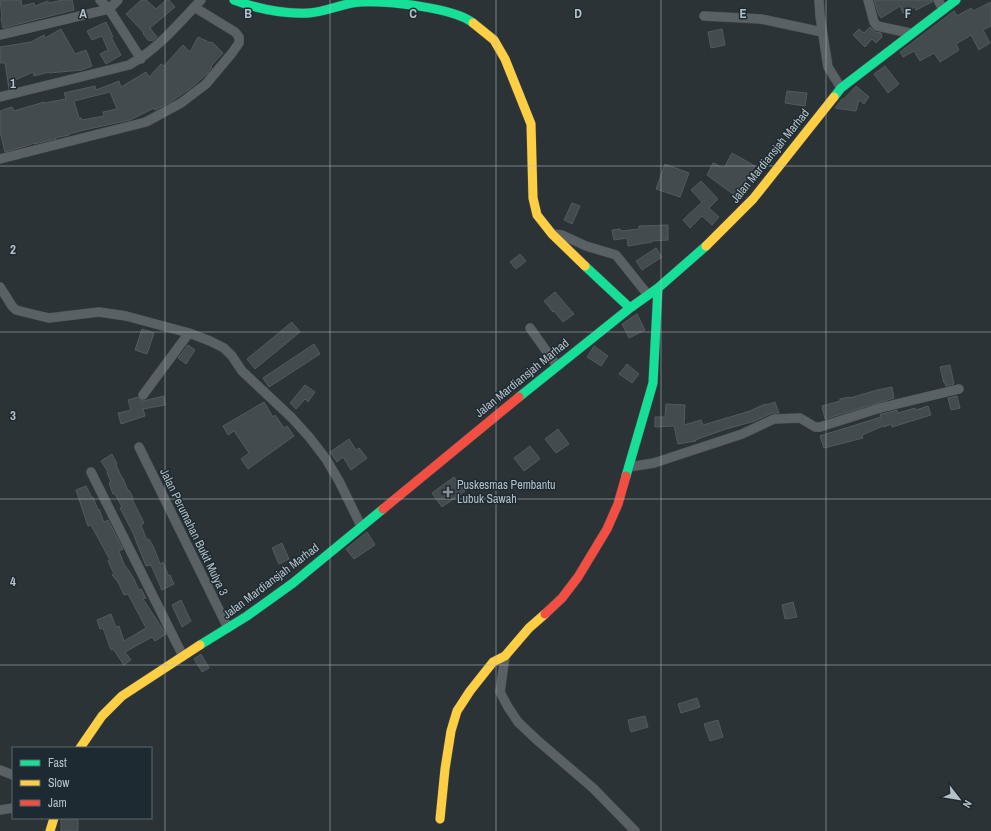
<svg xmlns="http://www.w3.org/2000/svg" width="991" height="831" font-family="'Archivo Narrow',sans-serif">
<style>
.building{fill:#444b4e;stroke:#525a5f;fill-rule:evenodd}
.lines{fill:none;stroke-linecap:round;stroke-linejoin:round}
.street-casing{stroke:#484e52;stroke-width:10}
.fast-casing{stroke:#484e52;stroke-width:10}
.slow-casing{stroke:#484e52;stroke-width:10}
.jam-casing{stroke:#484e52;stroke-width:10}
.street{stroke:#5a6165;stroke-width:9}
.fast{stroke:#16e098;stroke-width:9}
.slow{stroke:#ffcf43;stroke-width:9}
.jam{stroke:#f24e42;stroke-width:9}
.grid{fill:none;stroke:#b5c0c7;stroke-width:1;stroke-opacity:0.55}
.poi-dot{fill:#858f95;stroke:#1e2a31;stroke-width:1.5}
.labels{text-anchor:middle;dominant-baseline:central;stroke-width:3;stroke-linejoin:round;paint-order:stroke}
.street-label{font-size:12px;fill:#b5c0c7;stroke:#1e2a31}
.poi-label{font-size:12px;fill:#b5c0c7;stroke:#1e2a31;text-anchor:start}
.grid-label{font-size:13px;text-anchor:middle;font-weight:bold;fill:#b5c0c7;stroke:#1e2a31;stroke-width:3;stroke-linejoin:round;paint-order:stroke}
</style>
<rect width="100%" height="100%" fill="#2b3337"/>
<path class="building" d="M0,0H21L22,6L34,3L35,6L48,1L49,3L63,0H72L74,10L3,28L1,18L2,17Z
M141,0H146L156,9L166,0H169L175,7L150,28L157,37L152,41L151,40L149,41L143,34L144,33L126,14Z
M874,0H932V2L916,10L915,7L903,13L900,6L881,18L878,13Z
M991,2V26L983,30L990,43L979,50L971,35L956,44L959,50L940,62L934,53L920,61L914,51L903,57L900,52L954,11L957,16L971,8L973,11Z
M106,22L113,37H111L121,55L106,64L100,54L108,50L102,36L92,40L87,31Z
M870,27L875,32L881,33L882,37L876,43L872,39L865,47L853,35L859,29L864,33Z
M61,29L75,54L86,50L92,66L82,70L49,73V72L34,76L33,72L15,80L16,87L9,89L5,63H0V47L31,42L44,35L45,38Z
M722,29L725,45L711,48L708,32Z
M198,37L211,43L212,42L223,53L211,66L212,67L208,73L191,88L169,103L155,110L154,108L130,120L84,130L69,134V135L55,138L56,139L34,144V143L29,145L5,152L0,132V111L12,107L14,111L44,102V103L66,99L64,93L95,86L96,90L119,81L121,87L146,72L149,77L161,64L164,66L183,45L190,52ZM110,92L117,109L103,112L104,116L82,120L81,118H79L74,101Z
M885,66L899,84L888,93L874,74Z
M856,86L869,97L864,104L859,100L856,111L835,108L842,99H844Z
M787,91L807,93L805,106L785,103Z
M732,153L755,166L745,181L747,183L737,197L707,175L713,163L724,168Z
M665,164L689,173L680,197L656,189Z
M701,181L718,199L709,208L719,217L712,225L702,216L690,228L683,220L702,202L691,190Z
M572,203L580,206L572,224L564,220Z
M668,225V240L651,241L652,242L628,246L627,238L614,240L612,230L620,229L621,231L639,229V226Z
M656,248L662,257L642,270L636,261Z
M520,254L526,261L516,269L510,262Z
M555,292L574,314L563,322L554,311L553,312L544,301Z
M637,314L645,330L629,338L622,324Z
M292,322L300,332L255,369L247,359Z
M142,329L154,333L147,354L135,350Z
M314,344L320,354L269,387L263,378Z
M188,345L195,350L186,364L178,358Z
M594,346L608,356L601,366L587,357Z
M627,364L639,374L632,383L619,374Z
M950,365L954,384L946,386L945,383H944L940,367Z
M305,385L315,392L308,402L305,399L296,409L290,403Z
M892,387L894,398L825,419L822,406L840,401V399L850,397V398L877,390Z
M164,396L165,405L143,409L145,416L121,424L118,413L131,410L128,400L138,397L143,401Z
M957,396L960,408L951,410L948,398Z
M264,402L273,417L275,415L284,428L287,426L294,436L248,469L241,459L249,453L234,431L228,435L223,426Z
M775,402L779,413H772L755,421L726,429L695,440L696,441L678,444L674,426L655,427V417H665L666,404L685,405L684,425L701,420L703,425L750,411L765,404V405Z
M928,406L931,415L892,427L891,424L884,427L883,426L862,435L863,438L824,448L820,436L881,417L880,414H882L897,410L898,413L915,408L916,410Z
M558,429L569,444L556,453L545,439Z
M349,439L356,450L359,448L367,458L351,470L343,457L337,462L330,452Z
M530,446L540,459L524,471L514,458Z
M112,454L117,464L116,465L122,478H123L128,491L129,490L133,498L132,499L144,523L141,525L147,540L149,539L154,548L160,564L163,562L168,575H170L174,584L162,590L151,565L146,566L133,533L120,508L122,507L115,494H113L109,483L111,482L107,473L108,472L101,461Z
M454,477L465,491L442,507L432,493Z
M86,486L92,498L93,497L98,510L99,509L104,522L108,520L123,549L119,551L124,564L133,577L139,590L141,589L146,598L143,599L166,634L155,641L152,637L125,652L131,660L124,665L113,649L111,650L103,628L100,629L97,620L111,614L116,627L119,626L124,641L146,628L128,594L124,595L118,582L112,575L114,574L108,561L110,560L91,525L88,526L76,490Z
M367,532L375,545L354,559L346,549Z
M282,543L289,559L279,564L272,548Z
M181,600L191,621L182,627L172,605Z
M793,602L797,617L785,619L782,605Z
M201,654L209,668L202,672L194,659Z
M697,698L700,707L681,713L678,704Z
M645,716L648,727L631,732L628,720Z
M718,720L723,737L710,741L704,724Z
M61,819H78V831H61Z"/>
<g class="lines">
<defs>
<path id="street" d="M100,0L109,9L141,59
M819,0L820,16L828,67L841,88
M868,0L874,22L877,26L910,33
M938,0L943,9
M704,16L761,19L822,32
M0,35L109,9L118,0
M0,97L129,65C158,49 178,24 201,0
M0,159L146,122L181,103L206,84L232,53L239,43V37L235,32L194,7
M552,234L562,235L586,246L616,255L648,295
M0,287L12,306L16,310L32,314L49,318L99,312L126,316L189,333L210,341L224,348L232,356L242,371L292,418L310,438L326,459L339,481L361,526
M530,328L557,366
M143,395L189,333
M139,447L228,628
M629,467L654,463L742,434L774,419L800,418L815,427H820L880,408L959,389
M91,472L183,656
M505,656L500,692L508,707L518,722L537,740L593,788L635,831
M0,770L13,775
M0,810L13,808"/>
<path id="fast" d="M234,0C258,9 284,14 309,13C326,12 343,3 360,2C387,1 453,7 473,23
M834,97L841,88L956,0
M585,266L630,308
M519,397L630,308L658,288L706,246
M626,476L653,383L658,288
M200,645L247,616L293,583L383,509"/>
<path id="slow" d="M473,23L494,40L505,59L531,124L533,198L537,215L552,234L585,266
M706,246L753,199L834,97
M80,748L102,716L122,696L200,645
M440,819L445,769L451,731L457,711L470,691L493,662L505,656L529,628L545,614
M50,831L54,818"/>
<path id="jam" d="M383,509L519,397
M545,614L562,598L578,577L607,529L618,504L626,476"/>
</defs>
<use href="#street" class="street-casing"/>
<use href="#fast" class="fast-casing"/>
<use href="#slow" class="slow-casing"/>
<use href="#jam" class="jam-casing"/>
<use href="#street" class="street"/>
<use href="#fast" class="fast"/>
<use href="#slow" class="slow"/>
<use href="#jam" class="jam"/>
</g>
<path class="grid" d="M165,0V831M330,0V831M496,0V831M661,0V831M826,0V831M0,166H991M0,332H991M0,499H991M0,665H991"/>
<path class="poi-dot" d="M446 486h4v4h4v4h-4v4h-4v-4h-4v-4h4z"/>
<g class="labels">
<g class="street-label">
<text transform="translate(770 156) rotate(-51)">Jalan Mardiansjah Marhad</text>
<text transform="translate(522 378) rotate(-39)">Jalan Mardiansjah Marhad</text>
<text transform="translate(194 532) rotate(64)">Jalan Perumahan Bukit Mulya 3</text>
<text transform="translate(271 581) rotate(-37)">Jalan Mardiansjah Marhad</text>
</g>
<g class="poi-label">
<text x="457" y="485">Puskesmas Pembantu<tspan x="457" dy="14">Lubuk Sawah</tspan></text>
</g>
</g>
<g class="grid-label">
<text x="83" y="18">A</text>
<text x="248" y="18">B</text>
<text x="413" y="18">C</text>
<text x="578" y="18">D</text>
<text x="743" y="18">E</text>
<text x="908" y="18">F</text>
<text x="13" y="88">1</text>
<text x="13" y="254">2</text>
<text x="13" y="420">3</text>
<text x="13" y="586">4</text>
</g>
<rect x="12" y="747" width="140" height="72" fill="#1e2a31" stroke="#5a666d"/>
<rect x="20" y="760" width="20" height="6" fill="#16e098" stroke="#5a666d"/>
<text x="48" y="767" font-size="12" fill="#b5c0c7">Fast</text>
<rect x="20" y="780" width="20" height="6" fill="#ffcf43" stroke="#5a666d"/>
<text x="48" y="787" font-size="12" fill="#b5c0c7">Slow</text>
<rect x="20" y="800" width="20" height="6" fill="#f24e42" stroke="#5a666d"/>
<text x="48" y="807" font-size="12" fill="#b5c0c7">Jam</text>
<g transform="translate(959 799) rotate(121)" stroke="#1e2a31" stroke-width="3" paint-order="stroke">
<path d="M0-3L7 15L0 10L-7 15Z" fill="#b5c0c7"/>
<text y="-6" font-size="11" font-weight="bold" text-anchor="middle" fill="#b5c0c7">N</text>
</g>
</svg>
